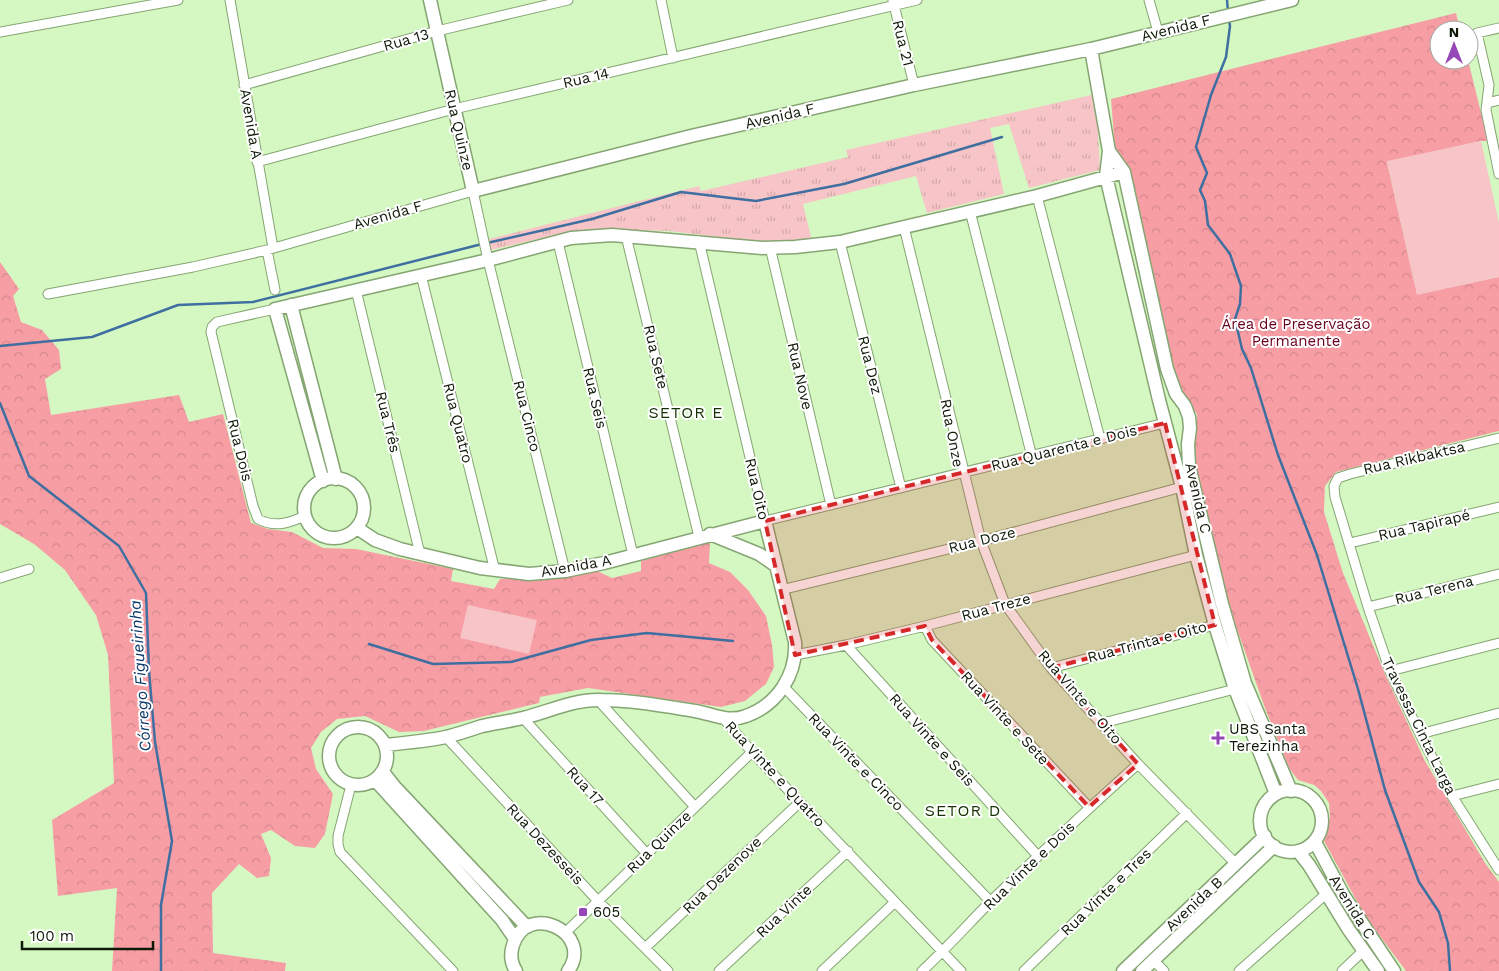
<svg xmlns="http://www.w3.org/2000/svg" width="1499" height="971" font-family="'Work Sans',sans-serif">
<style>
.grass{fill:url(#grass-tufts)}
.forest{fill:url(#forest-crowns)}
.pitch{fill:#f7c4c7}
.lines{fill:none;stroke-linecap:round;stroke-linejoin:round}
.stream{stroke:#3f6fa0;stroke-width:2.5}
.street-casing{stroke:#85a573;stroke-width:11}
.secondary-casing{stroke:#85a573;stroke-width:15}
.street{stroke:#fff;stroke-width:9}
.secondary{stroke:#fff;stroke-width:12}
.marked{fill:#d62828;fill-opacity:0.2;stroke:#d62828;stroke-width:4;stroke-dasharray:10 6;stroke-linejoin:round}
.poi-dot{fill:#9647b7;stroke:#fff;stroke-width:2}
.labels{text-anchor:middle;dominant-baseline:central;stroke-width:4;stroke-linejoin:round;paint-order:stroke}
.street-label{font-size:15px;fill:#0d1806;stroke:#fff}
.park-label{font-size:15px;fill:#67001e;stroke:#fff}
.poi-label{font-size:15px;fill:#0d1806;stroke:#fff;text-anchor:start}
.neighbourhood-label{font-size:16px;letter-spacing:1px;fill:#163102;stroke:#fff}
.water-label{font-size:16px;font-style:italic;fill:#0b3769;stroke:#fff}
</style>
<defs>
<pattern id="grass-tufts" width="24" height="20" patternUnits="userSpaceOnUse" patternTransform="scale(1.25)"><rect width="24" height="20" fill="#f7c4c7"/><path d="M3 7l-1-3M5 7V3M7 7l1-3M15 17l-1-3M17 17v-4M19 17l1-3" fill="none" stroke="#d3a8a9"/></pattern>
<pattern id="forest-crowns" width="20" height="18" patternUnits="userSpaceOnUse" patternTransform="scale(1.25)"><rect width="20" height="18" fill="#f79ea5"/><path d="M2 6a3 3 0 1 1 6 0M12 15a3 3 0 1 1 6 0" fill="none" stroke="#d3878d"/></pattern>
</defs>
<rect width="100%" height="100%" fill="#d5f8c3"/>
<path class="grass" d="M1096,94L1100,170L1029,188L1009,124L990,128L1004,194L927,213L916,176L803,204L812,241L769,243L669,231L596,229L568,232L491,250L489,239L699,186L701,191L848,157L846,150Z"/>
<path class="forest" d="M1456,13L1460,30H1439V60H1468L1488,141H1481L1387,162L1417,294L1499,277V431L1336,472L1325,486L1324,512L1343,573L1385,674L1425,761L1485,863L1499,882V971H1406L1365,916L1324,841L1330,817L1329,803L1321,791L1314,785L1298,780L1289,768L1265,708L1227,601L1193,457L1197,430V414L1177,385L1131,172L1115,149L1111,99Z
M0,262L19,289L13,296L21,322L42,330L59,350L61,369L45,379L51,415L179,395L189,422L223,414L251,523L268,529L292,532L323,548L356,549L453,569L451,581L494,589L500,579L560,578L597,571L612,578L641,571V561L710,541L709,563L730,572L748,590L766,616L772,645L774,667L766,684L745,701L721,707L588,688L540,697L539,703L424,731L399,732L365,716L337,719L321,732L311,748L316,769L333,794L325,834L315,848L295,846L271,830L261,834L271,858L269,876L257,878L239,864L212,893L213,953L286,963L285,971H112L117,888L58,896L52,820L114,783L108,655L96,615L65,570L34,544L0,524Z"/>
<path class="pitch" d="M1481,141L1499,223V277L1417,295L1387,161Z
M468,605L537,620L529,654L460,638Z"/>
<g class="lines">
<path class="stream" d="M1227,0L1228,12
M1229,20L1230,26L1226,57L1211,95L1196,147L1207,173L1200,190L1205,201L1208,225L1230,254L1241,286L1240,304L1235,319L1242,349L1251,368L1278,455L1317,555L1358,689L1385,790L1419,882L1439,912L1448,943L1450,971
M487,243L592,219L681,192L756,201L844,184L1002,137
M0,346L92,337L178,305L253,302L482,244
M0,403L29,476L119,546L146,593L149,671L155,742L172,841L161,905V971
M369,644L433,664L511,662L591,640L647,633L733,641"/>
<defs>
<path id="street" d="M230,0L273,248
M661,0L673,58
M1149,0L1158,32
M893,1L914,85
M1499,28L1477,33L1489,85L1486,110L1499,174
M0,32L178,0
M244,85L437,31L568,0
M1487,103L1499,100
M257,162L454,109L917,0
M1037,196L1100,439
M970,211L1032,457
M904,227L981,541L1005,604L1051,668L1138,764L1236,864
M626,236L699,537
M699,241L765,521L1165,423
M558,242L633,555
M840,242L901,488
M770,247L831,505
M267,250L275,290
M421,275L495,571
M356,290L420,554
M48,294L193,267L267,250L473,191L488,260L565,571
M275,309L217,322L212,327L211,332L253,506L258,519C275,528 289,523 305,516
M1499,438L1350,474L1338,478L1334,486L1335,497L1368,607L1390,671L1420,734L1452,796L1499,870
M1350,543L1499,507
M0,578L29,569
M781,590L981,541L1182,487
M1368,607L1499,574
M925,626L932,640L1089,807
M846,645L1038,856
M795,655L846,645L925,626L1196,555
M1051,668L1215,625
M1390,671L1499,643
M784,687L991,902
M598,700L695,807
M523,718L647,854
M724,719L752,752L961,971
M1103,723L1235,689
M1420,734L1499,713
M446,737L598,901L668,971
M351,785L338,836V844L340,852L453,971
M1452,796L1499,784
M565,933L752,752
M645,948L800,802
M1153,960L1164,971
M719,971L848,851
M822,971L895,902
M922,971C947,948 969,923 992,900C1040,854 1089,808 1138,764
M1024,971L1187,813
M1239,971L1326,894
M1342,971L1363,951"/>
<path id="secondary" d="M430,0L473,191L691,136L914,85L1091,49L1292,0
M1091,49L1109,151L1106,176L1159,400L1182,487L1196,555L1215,625L1235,689L1276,794
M1109,151L1124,172L1167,369L1176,394L1185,406L1189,417L1190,428L1188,444L1189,466L1222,604L1245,683L1291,791
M291,305L336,479
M304 508a30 30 0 1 1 60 0a30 30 0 1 1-60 0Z
M323,481L275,309L488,260L571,238L612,235L762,248L795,247L840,242L1037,196L1124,172
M357,528L375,540L400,549L480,568L529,574L565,571L604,563L765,521L795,642C797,675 777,705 746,716C728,723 713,714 695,711C664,706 632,700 601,700C574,699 548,712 523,718C510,721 496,723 482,726C470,730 458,734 446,737C426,741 405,743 385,745
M710,534L759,554L775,565
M329 756a29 29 0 1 1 58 0a29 29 0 1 1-58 0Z
M383,772L394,786L527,927
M375,780L502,920L515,939
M1260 821a31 31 0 1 1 62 0a31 31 0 1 1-62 0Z
M1315,842L1344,896L1394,971
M1298,851L1309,865L1349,930L1378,971
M516,971C511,963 510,954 513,945C527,900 595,933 568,971
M1123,971L1265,836
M1142,971L1274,846"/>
</defs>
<use href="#street" class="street-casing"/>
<use href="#secondary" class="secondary-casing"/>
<use href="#street" class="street"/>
<use href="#secondary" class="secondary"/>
</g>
<path class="marked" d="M1165,423L1215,625L1051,668L1138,764L1089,807L932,640L925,626L795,655L765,521Z"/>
<g class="poi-dot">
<path d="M1215.5 730.5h5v5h5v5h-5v5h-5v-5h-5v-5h5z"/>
<rect x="578" y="907" width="10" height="10" rx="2.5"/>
</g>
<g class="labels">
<g class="street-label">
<text transform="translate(1176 28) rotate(-14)">Avenida F</text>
<text transform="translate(406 40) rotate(-16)">Rua 13</text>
<text transform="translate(903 43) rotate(76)">Rua 21</text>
<text transform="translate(586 78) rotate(-13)">Rua 14</text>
<text transform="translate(780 116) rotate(-13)">Avenida F</text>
<text transform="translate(251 124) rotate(80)">Avenida A</text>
<text transform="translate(459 130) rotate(77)">Rua Quinze</text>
<text transform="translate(388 215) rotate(-16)">Avenida F</text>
<text transform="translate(656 357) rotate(77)">Rua Sete</text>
<text transform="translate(870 365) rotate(76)">Rua Dez</text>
<text transform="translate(800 376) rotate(77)">Rua Nove</text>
<text transform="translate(595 398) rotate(77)">Rua Seis</text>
<text transform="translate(527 416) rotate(76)">Rua Cinco</text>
<text transform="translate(388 422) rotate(76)">Rua Três</text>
<text transform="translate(458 423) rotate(76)">Rua Quatro</text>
<text transform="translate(952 433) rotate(79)">Rua Onze</text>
<text transform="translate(1064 448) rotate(-14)">Rua Quarenta e Dois</text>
<text transform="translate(240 450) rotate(76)">Rua Dois</text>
<text transform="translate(1414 458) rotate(-13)">Rua Rikbaktsa</text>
<text transform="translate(757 489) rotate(77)">Rua Oito</text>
<text transform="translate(1198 498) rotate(77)">Avenida C</text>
<text transform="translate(1424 525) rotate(-13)">Rua Tapirapé</text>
<text transform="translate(982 540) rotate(-14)">Rua Doze</text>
<text transform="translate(576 566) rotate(-10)">Avenida A</text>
<text transform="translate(1434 590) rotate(-14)">Rua Terena</text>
<text transform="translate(996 607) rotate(-15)">Rua Treze</text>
<text transform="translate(1147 642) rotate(-15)">Rua Trinta e Oito</text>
<text transform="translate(1080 697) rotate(49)">Rua Vinte e Oito</text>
<text transform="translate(1005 718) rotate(47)">Rua Vinte e Sete</text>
<text transform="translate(1419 726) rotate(64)">Travessa Cinta Larga</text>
<text transform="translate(932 740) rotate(48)">Rua Vinte e Seis</text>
<text transform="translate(856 762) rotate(46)">Rua Vinte e Cinco</text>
<text transform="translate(775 774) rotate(47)">Rua Vinte e Quatro</text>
<text transform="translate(585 786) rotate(48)">Rua 17</text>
<text transform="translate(659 842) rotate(-44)">Rua Quinze</text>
<text transform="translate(545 844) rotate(47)">Rua Dezesseis</text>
<text transform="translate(1029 866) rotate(-44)">Rua Vinte e Dois</text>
<text transform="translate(722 875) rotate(-44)">Rua Dezenove</text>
<text transform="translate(1106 892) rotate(-44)">Rua Vinte e Tres</text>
<text transform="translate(1194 904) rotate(-43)">Avenida B</text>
<text transform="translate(1352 907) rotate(58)">Avenida C</text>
<text transform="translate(784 911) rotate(-43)">Rua Vinte</text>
</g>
<g class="park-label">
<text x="1296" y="324">Área de Preservação<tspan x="1296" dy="17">Permanente</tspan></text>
</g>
<g class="poi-label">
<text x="1229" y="729">UBS Santa<tspan x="1229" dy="17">Terezinha</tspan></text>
<text x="593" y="912">605</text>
</g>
<g class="neighbourhood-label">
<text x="686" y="412">SETOR E</text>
<text x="963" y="810">SETOR D</text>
</g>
<g class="water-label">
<text transform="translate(140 676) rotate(-94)">Córrego Figueirinha</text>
</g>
</g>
<g transform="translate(1454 45)"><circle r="24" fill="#ffffff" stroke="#9ea39b"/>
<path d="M0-4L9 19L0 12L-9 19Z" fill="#9647b7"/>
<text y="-8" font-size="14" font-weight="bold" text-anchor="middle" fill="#0d1806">N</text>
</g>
<path d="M22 941v8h131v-8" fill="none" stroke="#0d1806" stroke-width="2.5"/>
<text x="30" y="941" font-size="15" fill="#0d1806" stroke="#ffffff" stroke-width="4" paint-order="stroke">100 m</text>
</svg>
